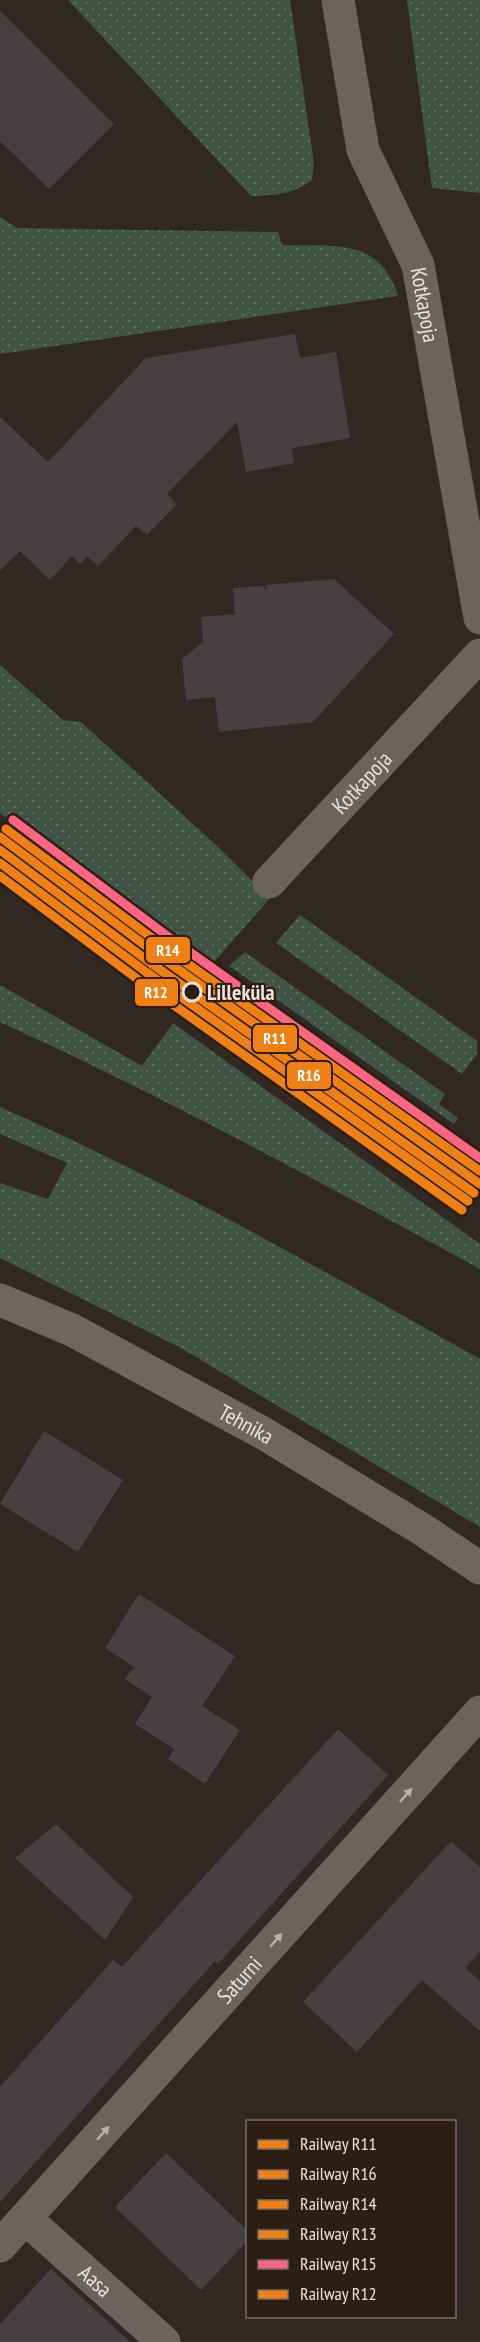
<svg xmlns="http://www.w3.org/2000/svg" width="480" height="2342" font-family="'PT Sans Narrow',sans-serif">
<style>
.green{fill:url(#green-dots)}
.building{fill:#474041}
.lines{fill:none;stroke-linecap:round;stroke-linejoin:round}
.street{stroke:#6b645e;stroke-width:33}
.secondary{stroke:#6e6760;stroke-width:33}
.rail-1-casing{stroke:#2d1e13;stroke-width:14}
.rail-2-casing{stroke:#2d1e13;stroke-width:14}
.rail-3-casing{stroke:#2d1e13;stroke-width:14}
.rail-4-casing{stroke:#2d1e13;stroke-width:14}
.rail-5-casing{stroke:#2d1e13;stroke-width:14}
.rail-6-casing{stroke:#2d1e13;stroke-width:14}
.rail-1{stroke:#ef8016;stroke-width:9}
.rail-2{stroke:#ef8016;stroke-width:9}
.rail-3{stroke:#ef8016;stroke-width:9}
.rail-4{stroke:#ef8016;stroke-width:9}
.rail-5{stroke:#fa6682;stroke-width:9}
.rail-6{stroke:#ef8016;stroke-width:9}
.oneway{fill:#b9b0a9}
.stop-dot{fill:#2d1e13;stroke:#ede2db;stroke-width:3}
.labels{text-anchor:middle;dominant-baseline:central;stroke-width:4.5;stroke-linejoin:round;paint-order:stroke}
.street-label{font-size:22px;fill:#ede2db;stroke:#2d1e13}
.stop-label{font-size:22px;font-weight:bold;fill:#ede2db;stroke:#2d1e13;text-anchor:start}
.line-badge{stroke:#2d1e13;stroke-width:2}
.badge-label{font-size:16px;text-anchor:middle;font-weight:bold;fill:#fff}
</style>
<defs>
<pattern id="green-dots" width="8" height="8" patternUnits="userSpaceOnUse" patternTransform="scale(1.5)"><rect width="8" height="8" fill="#405446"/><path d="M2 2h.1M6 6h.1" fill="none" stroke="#5c6c60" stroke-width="1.8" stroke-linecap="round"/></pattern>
</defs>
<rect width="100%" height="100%" fill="#312822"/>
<path class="green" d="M68,0H290L314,164L312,180C291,195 276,195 251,196Z
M407,0H480V193L432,188Z
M0,217L17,228L278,232L282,245C332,247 380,236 398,296L0,354Z
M0,665L63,720L81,722L215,844L270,898L206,971L0,813Z
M300,915L477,1041V1054L462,1074L276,943Z
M245,952L445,1094L439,1104L458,1118L454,1124L229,966Z
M0,985L142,1066L173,1023L480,1244V1269C322,1183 164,1097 0,1022Z
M0,1107C166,1180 322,1270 480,1359V1527L181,1348L0,1258V1183L48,1199L67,1163L0,1134Z"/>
<path class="building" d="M0,11L114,124L49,189L0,141Z
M295,334L300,358L336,352L350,438L292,448L294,463L246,472L237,422L167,494L177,504L147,535L136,526L98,566L87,556L80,564L72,556L50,580L20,551L0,571V417L48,462L146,358Z
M334,579L394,634L313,722L219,732L215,697L186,700L182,659L203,642L201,617L235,614L233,588L262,586L267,590L266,585Z
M44,1431L123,1480L78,1552L0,1504Z
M139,1594L235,1656L202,1706L240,1730L205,1784L168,1759L174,1749L135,1724L152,1697L125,1679L134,1667L105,1648Z
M338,1729L388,1775L218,1964L215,1961L0,2202V2087L113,1960L122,1967Z
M56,1824L133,1897L105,1940L15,1858Z
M451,1841L480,1867V1952L465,1968L480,1981V2031L422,1980L357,2052L303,2002Z
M166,2153L248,2231V2240L201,2290L115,2207Z
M51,2269L130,2342H0V2324Z"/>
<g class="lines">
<g class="street">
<path id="s1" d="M338,0L363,150L418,265L480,618"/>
<path id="s2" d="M269,882L480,655"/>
<path id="s3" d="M26,2219L164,2342"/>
<path id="s4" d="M0,2246L480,1712"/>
</g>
<path class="secondary" id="s5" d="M0,1300L72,1330L263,1433L420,1528L480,1568"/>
<defs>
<path id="rail-1" d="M0,837L158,955L480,1184"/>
<path id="rail-2" d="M0,850L152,964L474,1193"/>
<path id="rail-3" d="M6,829L164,947L480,1171"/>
<path id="rail-4" d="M0,863L146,972L468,1201"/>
<path id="rail-5" d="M13,820L170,938L480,1158"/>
<path id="rail-6" d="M0,876L140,981L462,1210"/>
</defs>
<use href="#rail-1" class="rail-1-casing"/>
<use href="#rail-2" class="rail-2-casing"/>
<use href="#rail-3" class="rail-3-casing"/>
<use href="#rail-4" class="rail-4-casing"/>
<use href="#rail-5" class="rail-5-casing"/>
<use href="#rail-6" class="rail-6-casing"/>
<use href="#rail-1" class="rail-1"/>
<use href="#rail-2" class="rail-2"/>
<use href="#rail-3" class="rail-3"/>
<use href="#rail-4" class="rail-4"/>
<use href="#rail-5" class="rail-5"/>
<use href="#rail-6" class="rail-6"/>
</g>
<defs><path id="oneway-solid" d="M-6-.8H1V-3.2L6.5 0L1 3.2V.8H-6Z" transform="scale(1.5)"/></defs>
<g class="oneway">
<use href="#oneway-solid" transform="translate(406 1795) rotate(-48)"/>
<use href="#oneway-solid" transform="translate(276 1940) rotate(-48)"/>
<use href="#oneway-solid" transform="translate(103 2133) rotate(-48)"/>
</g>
<circle class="stop-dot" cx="192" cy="992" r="9"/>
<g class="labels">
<g class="street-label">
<text stroke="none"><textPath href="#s1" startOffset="320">Kotkapoja</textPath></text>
<text stroke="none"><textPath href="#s2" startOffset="136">Kotkapoja</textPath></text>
<text stroke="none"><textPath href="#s5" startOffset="276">Tehnika</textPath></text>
<text stroke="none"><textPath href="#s4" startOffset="358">Saturni</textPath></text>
<text stroke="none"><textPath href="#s3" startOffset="93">Aasa</textPath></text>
</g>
<g class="stop-label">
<text x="207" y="992">Lilleküla</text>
</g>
</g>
<g class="line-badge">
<rect x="145" y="936" width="46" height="28" rx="6" fill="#ef8016"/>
<rect x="134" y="978" width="45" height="29" rx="6" fill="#ef8016"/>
<rect x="252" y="1024" width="46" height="29" rx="6" fill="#ef8016"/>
<rect x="286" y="1061" width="46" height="29" rx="6" fill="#ef8016"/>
</g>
<g class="badge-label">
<text x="168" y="956">R14</text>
<text x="156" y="998">R12</text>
<text x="275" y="1044">R11</text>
<text x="309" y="1081">R16</text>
</g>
<rect x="246" y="2120" width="210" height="198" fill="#2d1e13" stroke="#7a6c63" stroke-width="1.5"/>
<rect x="258" y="2140" width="30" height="9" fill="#ef8016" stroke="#7a6c63" stroke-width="1.5"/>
<text x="300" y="2150" font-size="18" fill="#ede2db">Railway R11</text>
<rect x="258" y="2170" width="30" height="9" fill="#ef8016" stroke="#7a6c63" stroke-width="1.5"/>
<text x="300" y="2180" font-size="18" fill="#ede2db">Railway R16</text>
<rect x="258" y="2200" width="30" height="9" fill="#ef8016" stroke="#7a6c63" stroke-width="1.5"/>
<text x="300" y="2210" font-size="18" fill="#ede2db">Railway R14</text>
<rect x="258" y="2230" width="30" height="9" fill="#ef8016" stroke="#7a6c63" stroke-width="1.5"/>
<text x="300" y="2240" font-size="18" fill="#ede2db">Railway R13</text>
<rect x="258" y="2260" width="30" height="9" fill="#fa6682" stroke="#7a6c63" stroke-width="1.5"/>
<text x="300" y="2270" font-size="18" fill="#ede2db">Railway R15</text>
<rect x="258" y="2290" width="30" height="9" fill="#ef8016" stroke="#7a6c63" stroke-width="1.5"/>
<text x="300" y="2300" font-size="18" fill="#ede2db">Railway R12</text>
</svg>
